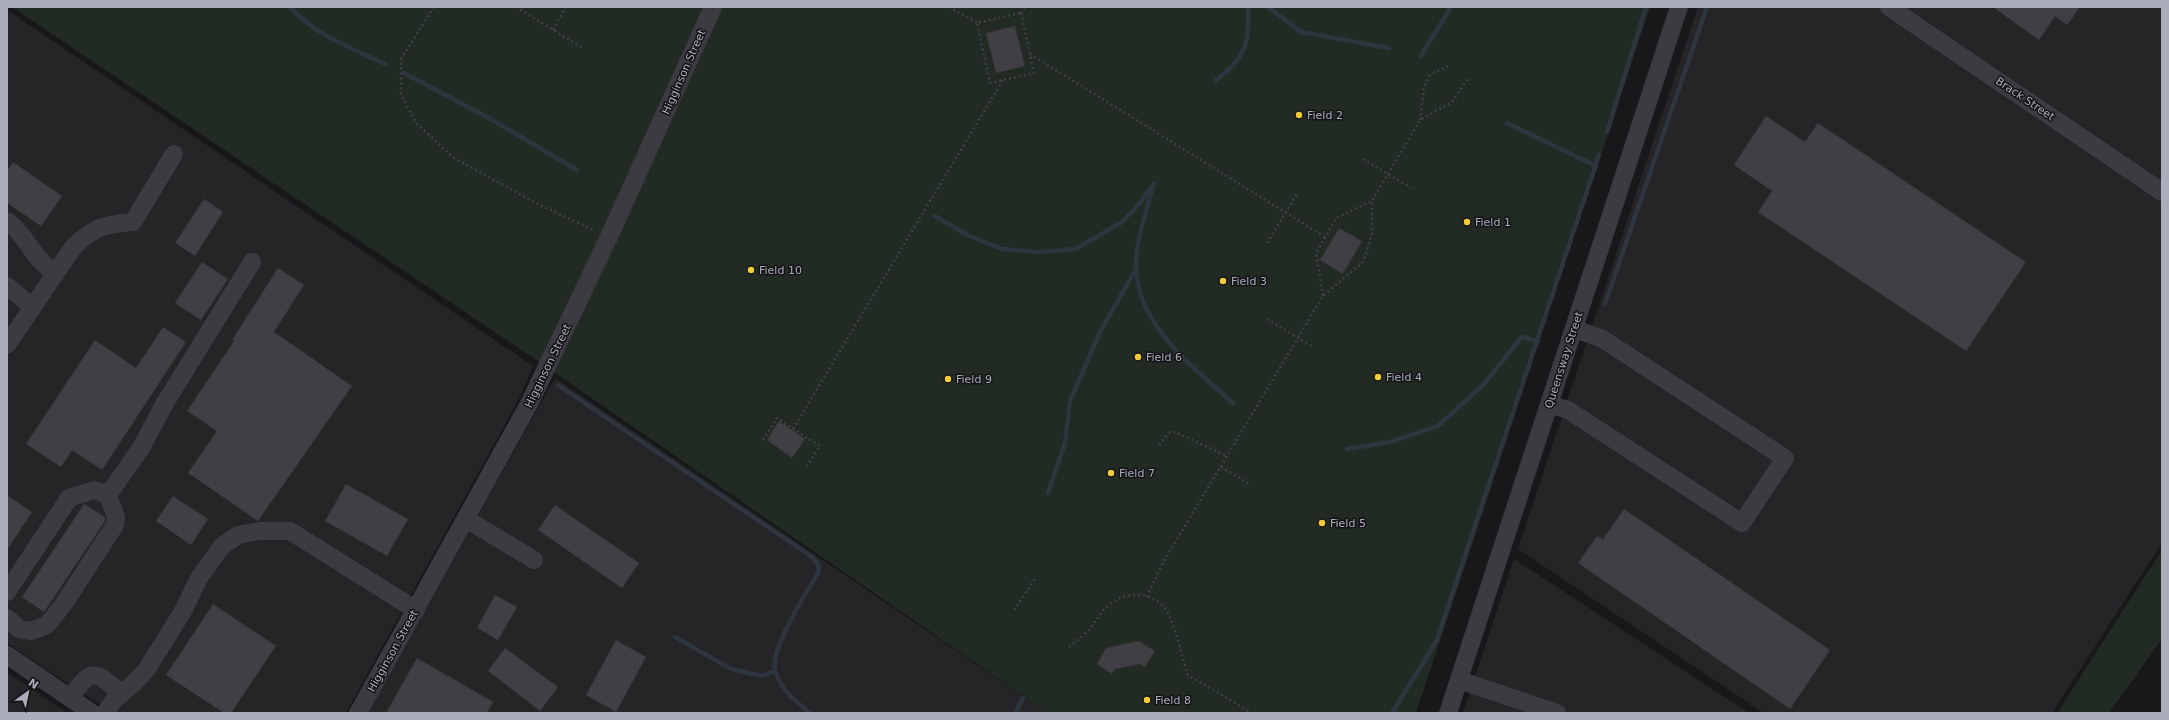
<svg xmlns="http://www.w3.org/2000/svg" width="2169" height="720" font-family="'DejaVu Sans',sans-serif">
<style>
.built{fill:#252427}
.green{fill:#222a24}
.lines{fill:none;stroke-linecap:round;stroke-linejoin:round}
.stream{stroke:#2e353f;stroke-width:4.5}
.building{fill:#404044;stroke:#333236}
.path{stroke:#3f4046;stroke-width:2.5;stroke-dasharray:2 3;stroke-linecap:butt}
.minor{stroke:#3b3b41;stroke-width:18}
.poi-dot{fill:#f2cb39;stroke:#131315;stroke-width:1.5}
.labels{text-anchor:middle;dominant-baseline:central;stroke-width:3;stroke-linejoin:round;paint-order:stroke}
.street-label{font-size:11px;fill:#abadba;stroke:#131315}
.poi-label{font-size:11px;fill:#abadba;stroke:#131315;text-anchor:start}
</style>
<rect width="100%" height="100%" fill="#18181a"/>
<path class="built" d="M1698,7H2162V543L2052,713H1764L1518,549Z
M7,10L533,366L520,397L346,713H112L7,643Z
M555,378L1048,713H367Z
M1514,559L1749,713H1463Z
M7,672L67,713H7Z"/>
<path class="green" d="M12,7H1650L1416,713H1048L532,357Z
M2162,550V639L2109,713H2057Z"/>
<g class="lines">
<path class="stream" d="M290,7C314,35 352,48 385,64
M1268,7L1301,32L1389,48
M1421,56L1451,7
M404,73L487,117L577,170
M1216,80C1245,59 1250,43 1248,7
M1507,123L1596,166
M1607,132L1646,7
M1154,183C1147,210 1135,241 1136,269C1139,327 1193,367 1233,403
M935,216L967,235L1002,249L1039,252L1076,249L1122,222L1140,203L1151,187
M1605,304L1707,7
M558,385L812,557L818,564L819,571C807,593 770,647 775,671C780,689 796,702 810,713
M1347,449L1390,442L1438,426L1483,385L1522,337L1538,341
M1048,493L1065,443L1070,401L1100,332L1136,269
M675,637L731,669L762,676L775,671
M1015,713L1023,698
M1392,713L1437,640L1599,155"/>
</g>
<path class="building" d="M1993,7H2080L2067,25L2055,16L2039,40Z
M1015,26L1025,66L996,73L986,33Z
M1766,116L1805,142L1818,123L2026,262L1966,351L1758,212L1772,191L1734,165Z
M13,162L62,196L41,226L7,203V171Z
M204,199L223,212L195,256L175,243Z
M1339,228L1362,241L1343,274L1320,260Z
M202,262L228,279L201,320L175,303Z
M278,268L304,285L274,332L352,386L258,521L188,473L217,431L187,411L234,341L232,340Z
M163,327L186,342L102,470L72,450L61,467L26,444L95,340L136,368Z
M779,421L805,439L792,458L767,440Z
M346,484L408,519L387,556L325,521Z
M7,495L32,512L7,550Z
M173,496L208,519L191,545L156,521Z
M84,504L105,517V521L44,612L22,597Z
M555,505L639,563L622,588L538,530Z
M1624,509L1830,650L1790,709L1578,563L1597,536L1603,539Z
M495,595L517,607L498,640L477,628Z
M213,604L276,646L231,713H224L166,675Z
M616,640L646,657L616,712L586,695Z
M1139,641L1155,651L1145,667L1140,664L1115,669L1112,674L1097,664L1106,648Z
M505,648L558,687L540,711L488,671Z
M417,658L493,702L487,713H386Z"/>
<g class="lines">
<path class="path" d="M434,7L401,59V95L417,124L454,158L540,205L594,230
M516,7L584,49
M949,7L977,23
M1021,13L1034,73L990,83L977,23Z
M1021,13L1025,7
M553,30L564,10
M1030,54L1325,237
M1420,120L1424,86L1431,74L1448,66
M1363,159L1411,188
M1267,243L1298,192
M1323,296L1316,254L1336,218L1372,201
M1267,319L1313,347
M793,429L1003,80
M763,440L777,418L820,446L805,469
M1159,445L1170,432H1175L1227,456
M1221,467L1251,485
M1147,597L1161,566L1323,296L1363,262L1372,234V201L1420,120L1452,102L1468,78
M1014,610L1035,579
M1069,647C1076,641 1084,635 1090,629C1097,619 1103,608 1114,601C1131,590 1158,594 1168,613C1177,631 1181,655 1188,675L1252,713"/>
<path class="minor" d="M1889,7L2162,192
M7,221C20,230 26,242 35,254C41,262 49,268 55,275
M7,286L33,307
M7,345L74,246C97,225 104,225 133,222L174,154
M1549,404L1568,410L1742,523L1785,458L1601,338L1574,329
M108,495L141,448L165,403L252,262
M466,519L534,560
M7,592L69,498L94,490L108,495L116,517L115,525L63,605L47,625L31,631L19,629L7,618
M7,655L92,713
M1459,680L1557,713
M70,698C93,667 93,670 121,693
M105,713L114,700L134,683L147,669L183,611L199,578L222,546L238,535L260,531H290L416,610
M358,713L529,404L609,237L713,7
M1448,713L1679,7"/>
</g>
<g class="poi-dot">
<circle cx="1299" cy="115" r="4"/>
<circle cx="1467" cy="222" r="4"/>
<circle cx="751" cy="270" r="4"/>
<circle cx="1223" cy="281" r="4"/>
<circle cx="1138" cy="357" r="4"/>
<circle cx="1378" cy="377" r="4"/>
<circle cx="948" cy="379" r="4"/>
<circle cx="1111" cy="473" r="4"/>
<circle cx="1322" cy="523" r="4"/>
<circle cx="1147" cy="700" r="4"/>
</g>
<g class="labels">
<g class="street-label">
<text transform="translate(684 72) rotate(-66)">Higginson Street</text>
<text transform="translate(2025 99) rotate(34)">Brack Street</text>
<text transform="translate(1564 360) rotate(-72)">Queensway Street</text>
<text transform="translate(548 366) rotate(-64)">Higginson Street</text>
<text transform="translate(393 651) rotate(-61)">Higginson Street</text>
</g>
<g class="poi-label">
<text x="1307" y="115">Field 2</text>
<text x="1475" y="222">Field 1</text>
<text x="759" y="270">Field 10</text>
<text x="1231" y="281">Field 3</text>
<text x="1146" y="357">Field 6</text>
<text x="1386" y="377">Field 4</text>
<text x="956" y="379">Field 9</text>
<text x="1119" y="473">Field 7</text>
<text x="1330" y="523">Field 5</text>
<text x="1155" y="700">Field 8</text>
</g>
</g>
<rect width="2169" height="720" fill="none" stroke="#abadba" stroke-width="16"/>
<g transform="translate(28 692) rotate(33)" stroke="#131315" stroke-width="3" paint-order="stroke">
<path d="M0-3L7 15L0 10L-7 15Z" fill="#abadba"/>
<text y="-6" font-size="11" font-weight="bold" text-anchor="middle" fill="#abadba">N</text>
</g>
</svg>
